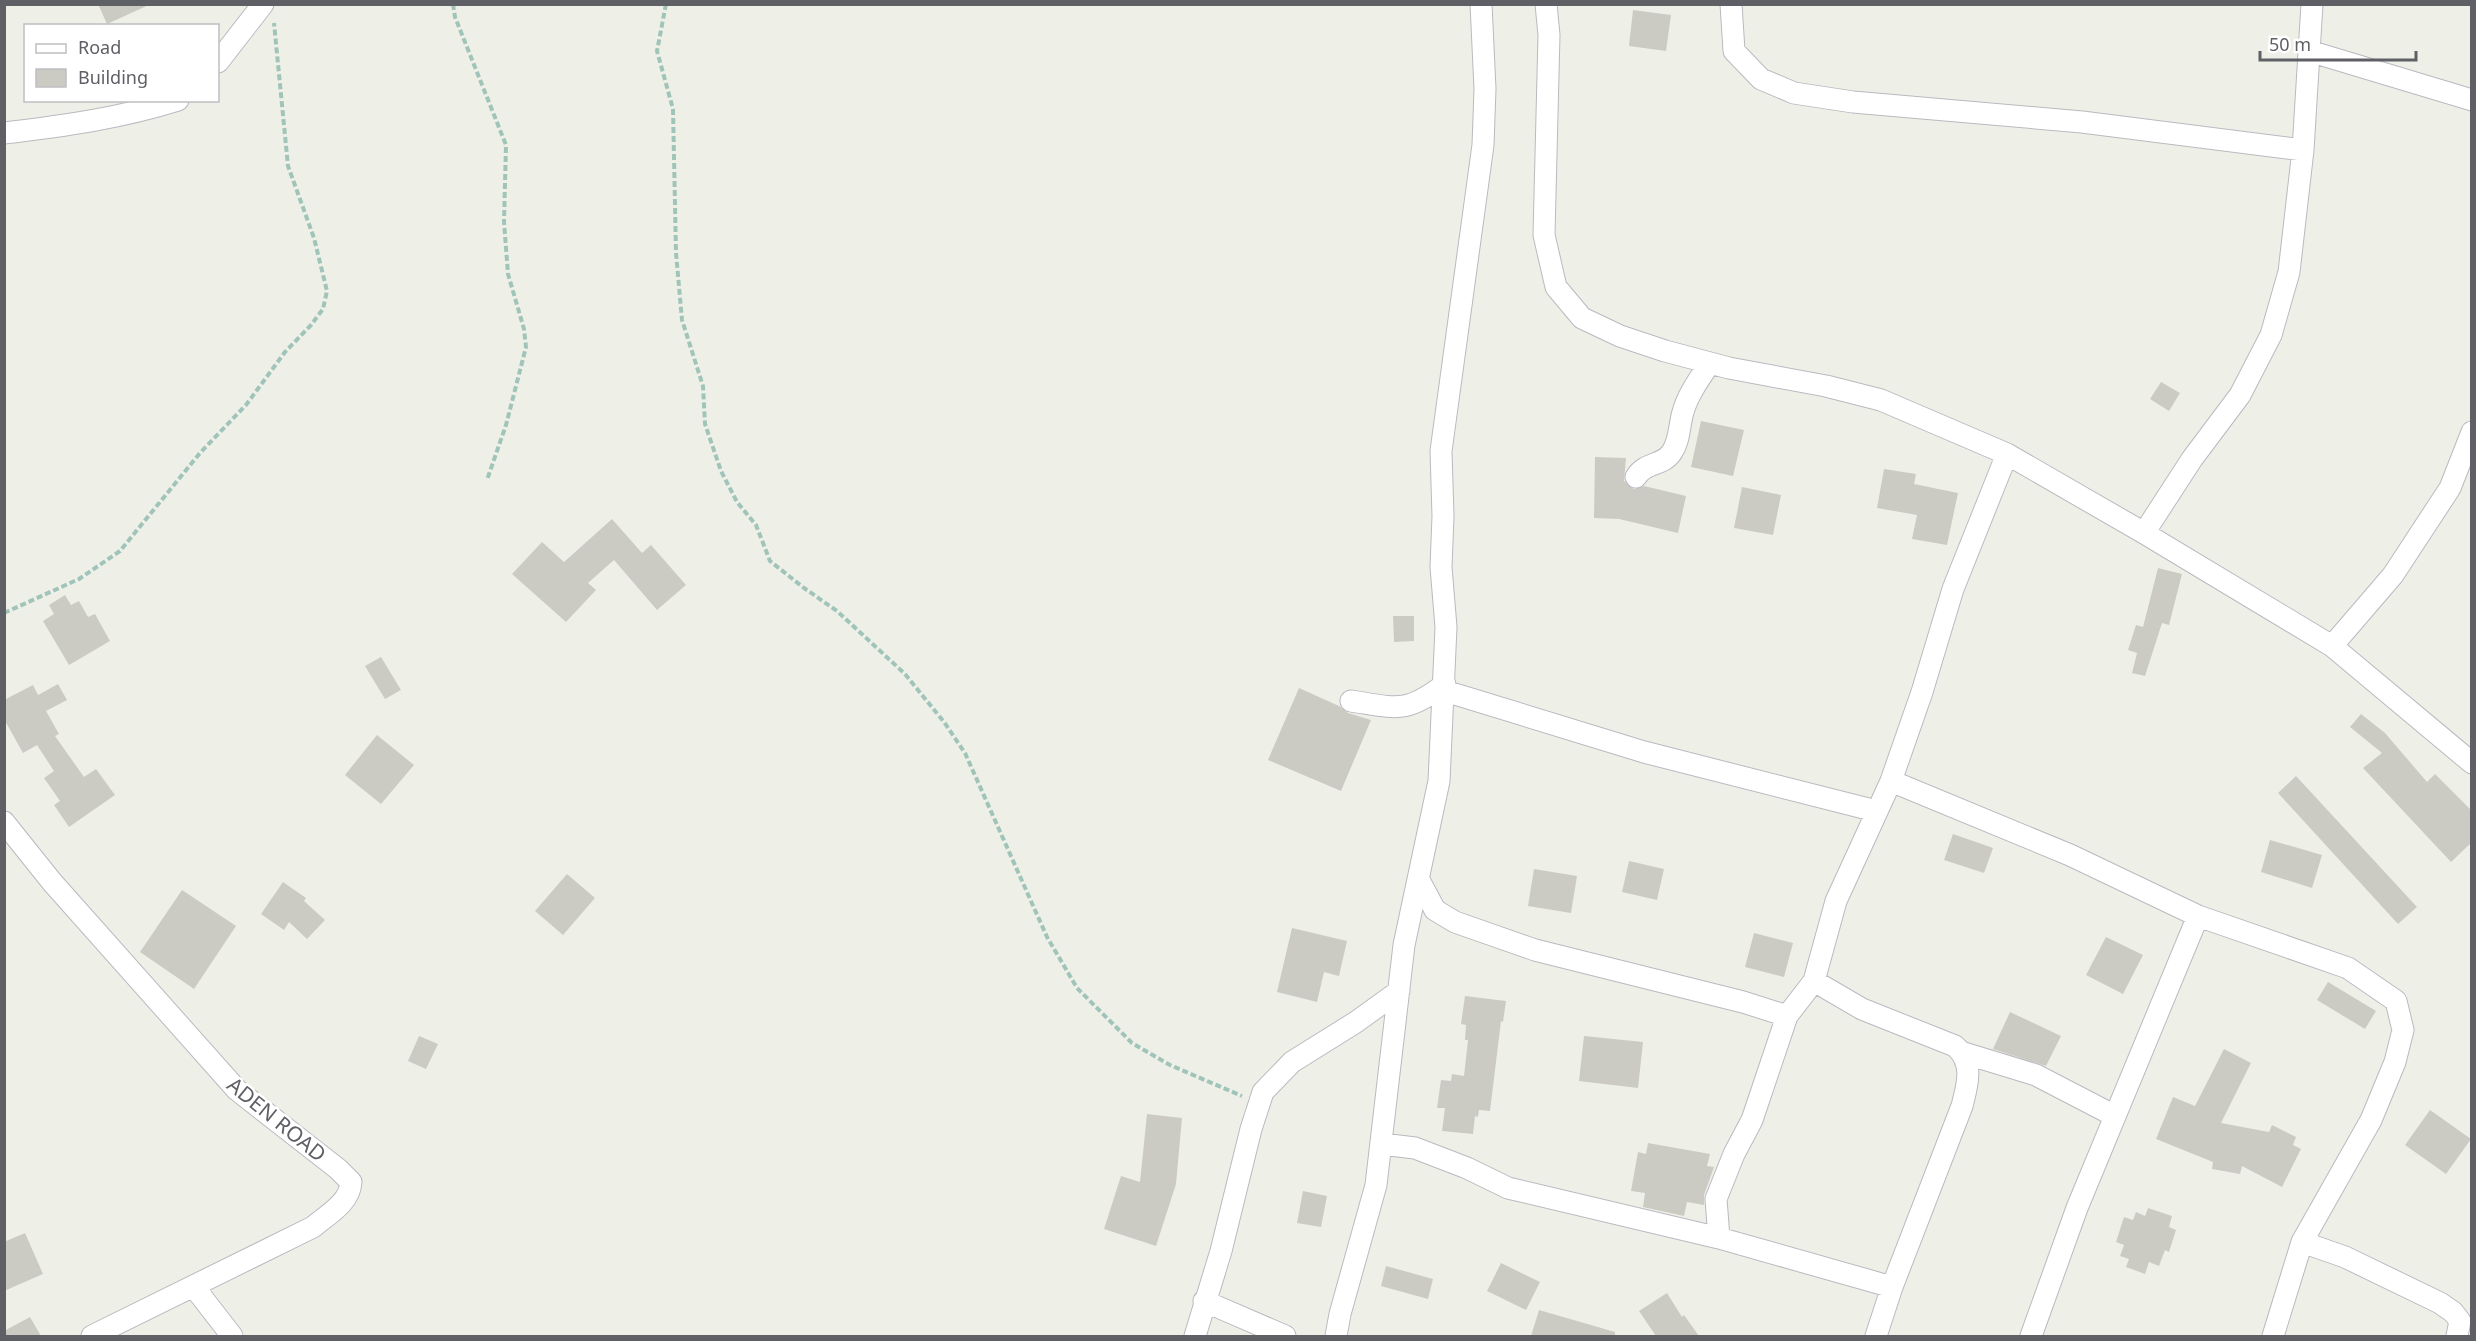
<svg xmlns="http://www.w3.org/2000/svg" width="2476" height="1341" font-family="'Noto Sans',sans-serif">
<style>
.building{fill:#cbcbc4}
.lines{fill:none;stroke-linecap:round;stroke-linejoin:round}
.minor-casing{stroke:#bab9c0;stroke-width:23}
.path{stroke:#a0c4b9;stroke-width:4;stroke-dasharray:6 3;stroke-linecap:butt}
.minor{stroke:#fff;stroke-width:21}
.labels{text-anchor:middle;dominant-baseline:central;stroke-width:5;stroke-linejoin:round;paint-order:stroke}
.street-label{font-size:21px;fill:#5f5f66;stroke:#fff}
</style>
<rect width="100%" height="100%" fill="#eef0e8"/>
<path class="building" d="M98,4H151L107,24Z
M1633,10L1671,15L1666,51L1629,46Z
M2161,382L2180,393L2169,411L2150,399Z
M1701,421L1744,430L1733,476L1691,467Z
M1595,457L1626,458L1624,481L1634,489L1644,486L1686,496L1678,533L1619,519L1594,518Z
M1884,469L1916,474L1914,484L1958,493L1947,545L1912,539L1917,515L1877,508Z
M1742,487L1781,495L1773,535L1734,528Z
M612,519L642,553L651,545L686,585L657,610L614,560L588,583L596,590L566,622L512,574L542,542L564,562Z
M2158,568L2182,574L2169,625L2162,623L2145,676L2132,673L2137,653L2128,650L2136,625L2143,627Z
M65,595L71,605L79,601L88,617L95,614L110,641L69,665L43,621L54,614L49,605Z
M1393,616H1414V641L1394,642Z
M381,657L401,690L385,699L365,666Z
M58,684L67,700L46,711L59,734L55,736L84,777L96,769L115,795L69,827L54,805L60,801L44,778L54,771L37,745L23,753L4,719V700L33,685L38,695Z
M1299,688L1339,706L1348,713L1371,720L1341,791L1268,760Z
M2361,714L2385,733L2427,782L2435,774L2472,811V842L2451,862L2363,768L2382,753L2350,727Z
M377,735L414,765L381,804L345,775Z
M2296,776L2417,907L2398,924L2278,793Z
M1953,834L1993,848L1984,873L1944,860Z
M2270,840L2322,855L2312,888L2261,872Z
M1629,861L1664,869L1657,900L1622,892Z
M1534,869L1577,876L1571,913L1528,906Z
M567,874L595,898L563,935L535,911Z
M283,882L306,898L304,901L325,920L307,939L289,922L284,930L261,914Z
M182,890L236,926L194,989L140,952Z
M1292,928L1347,941L1339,976L1324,972L1317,1002L1277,992Z
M1754,933L1793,943L1784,977L1745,967Z
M2106,937L2143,955L2123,994L2086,975Z
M2328,982L2376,1011L2365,1029L2317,1000Z
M1465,996L1506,1001L1503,1022L1501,1021L1490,1111L1479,1110L1478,1117L1475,1116L1473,1134L1442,1131L1445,1108H1437L1441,1080L1451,1081L1452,1074L1464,1076L1468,1040H1465L1466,1025L1461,1024Z
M2010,1012L2061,1036L2046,1066L1993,1049Z
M419,1036L438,1044L426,1069L408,1061Z
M1584,1036L1643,1042L1638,1088L1579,1081Z
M2224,1049L2251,1063L2221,1123L2269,1132L2272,1125L2296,1137L2293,1145L2301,1149L2282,1187L2242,1166L2240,1174L2212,1169L2213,1162L2156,1139L2173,1097L2195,1106Z
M2430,1110L2471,1139L2446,1174L2405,1145Z
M1147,1114L1182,1118L1176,1184L1156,1246L1104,1229L1121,1176L1140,1182Z
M1648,1143L1710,1154L1707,1166L1714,1167L1704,1195V1205L1687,1202L1684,1216L1643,1207L1645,1193L1631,1191L1638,1152L1646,1154Z
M1303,1191L1327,1196L1321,1227L1297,1223Z
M2148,1208L2172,1216L2169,1227L2176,1230L2169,1252L2165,1250L2159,1266L2149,1262L2145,1274L2126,1267L2129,1259L2120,1256L2124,1245L2116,1242L2124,1217L2133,1220L2136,1212L2145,1216Z
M25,1233L43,1274L4,1291V1242Z
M1501,1263L1540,1282L1526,1310L1487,1291Z
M1386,1266L1433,1279L1428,1299L1381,1286Z
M1667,1293L1682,1317L1684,1315L1699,1336H1656L1639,1311Z
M1539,1310L1615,1332V1336H1531Z
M30,1317L41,1336H4V1331Z"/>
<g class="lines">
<defs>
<path id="minor" d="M1546,4L1549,35L1544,235L1556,287L1582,318L1620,336L1665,351L1729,368L1826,386L1881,400L2007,454L2144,533L2332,646L2472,763
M1731,4L1734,51L1761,79L1794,93L1853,102L2082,122L2303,150
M2309,51L2472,100
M218,62L263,4
M4,133C64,126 121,118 178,100
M1636,477C1646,461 1662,467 1672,452C1680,440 1679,425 1683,412C1688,394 1700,378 1710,363
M2144,533L2192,459L2240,395L2271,335L2289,272L2303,150L2312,4
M2332,646L2393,575L2450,488L2472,432
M1445,691L1644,752L1876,811
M1351,701C1397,708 1406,714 1445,684
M1891,781L2070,855L2198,916L2348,968L2396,1001L2403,1030L2395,1062L2371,1120L2302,1242L2273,1336
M4,822L52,882L237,1090L338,1169L351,1182C350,1203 327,1215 313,1227L92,1336
M1419,880L1435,910L1455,922L1535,950L1743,1002L1787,1016
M1814,981L1862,1009L1955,1046C1974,1063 1968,1083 1962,1106L1892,1287L1876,1336
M1964,1053L2036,1075L2115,1116
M1382,1144L1415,1148L1467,1168L1508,1188L1719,1238L1892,1287
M1719,1238L1716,1199L1734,1154L1752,1120L1787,1016L1814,981L1836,901L1891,781L1922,692L1953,589L2007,454
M2302,1242L2345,1257L2440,1303L2453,1312L2460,1321L2457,1336
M194,1287L232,1336
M1204,1301L1285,1336
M1195,1336L1221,1251L1251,1129L1263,1092L1292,1062L1356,1022L1399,991
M1336,1336L1340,1314L1376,1185L1404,945L1439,781L1446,627L1441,567L1443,516L1441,451L1483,145L1485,89L1481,4
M2031,1336L2077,1208L2198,916"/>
</defs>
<use href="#minor" class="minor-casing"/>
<path class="path" d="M453,4L455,17L506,145L504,222L508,274L524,329L526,347L506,425L487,480
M666,4L657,51L673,109L676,253L682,320L703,386L705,424L721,471L737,502L756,525L770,561L804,588L837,611L905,674L944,722L965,753L1047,937L1077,988L1132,1043L1170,1065L1242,1096
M4,613L79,579L120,551L200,453L246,405L285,352L311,325L323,309L327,291L314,238L288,166L274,23"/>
<use href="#minor" class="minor"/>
</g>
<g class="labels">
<g class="street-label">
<text transform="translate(277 1119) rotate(39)">ADEN ROAD</text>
</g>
</g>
<rect width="2476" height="1341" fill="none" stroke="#5f5f66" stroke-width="12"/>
<rect x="24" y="24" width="195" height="78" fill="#ffffff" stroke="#bfbfc2" stroke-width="1.5"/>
<rect x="36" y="44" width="30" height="9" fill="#ffffff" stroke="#bfbfc2" stroke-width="1.5"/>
<text x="78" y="54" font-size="18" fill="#5f5f66">Road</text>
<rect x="36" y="69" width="30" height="18" fill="#cbcbc4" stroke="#bfbfc2" stroke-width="1.5"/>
<text x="78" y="84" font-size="18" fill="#5f5f66">Building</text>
<path d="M2260 51v9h156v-9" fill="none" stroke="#5f5f66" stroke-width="3"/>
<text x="2269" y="51" font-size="18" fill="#5f5f66" stroke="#ffffff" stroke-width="4.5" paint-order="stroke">50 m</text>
</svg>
